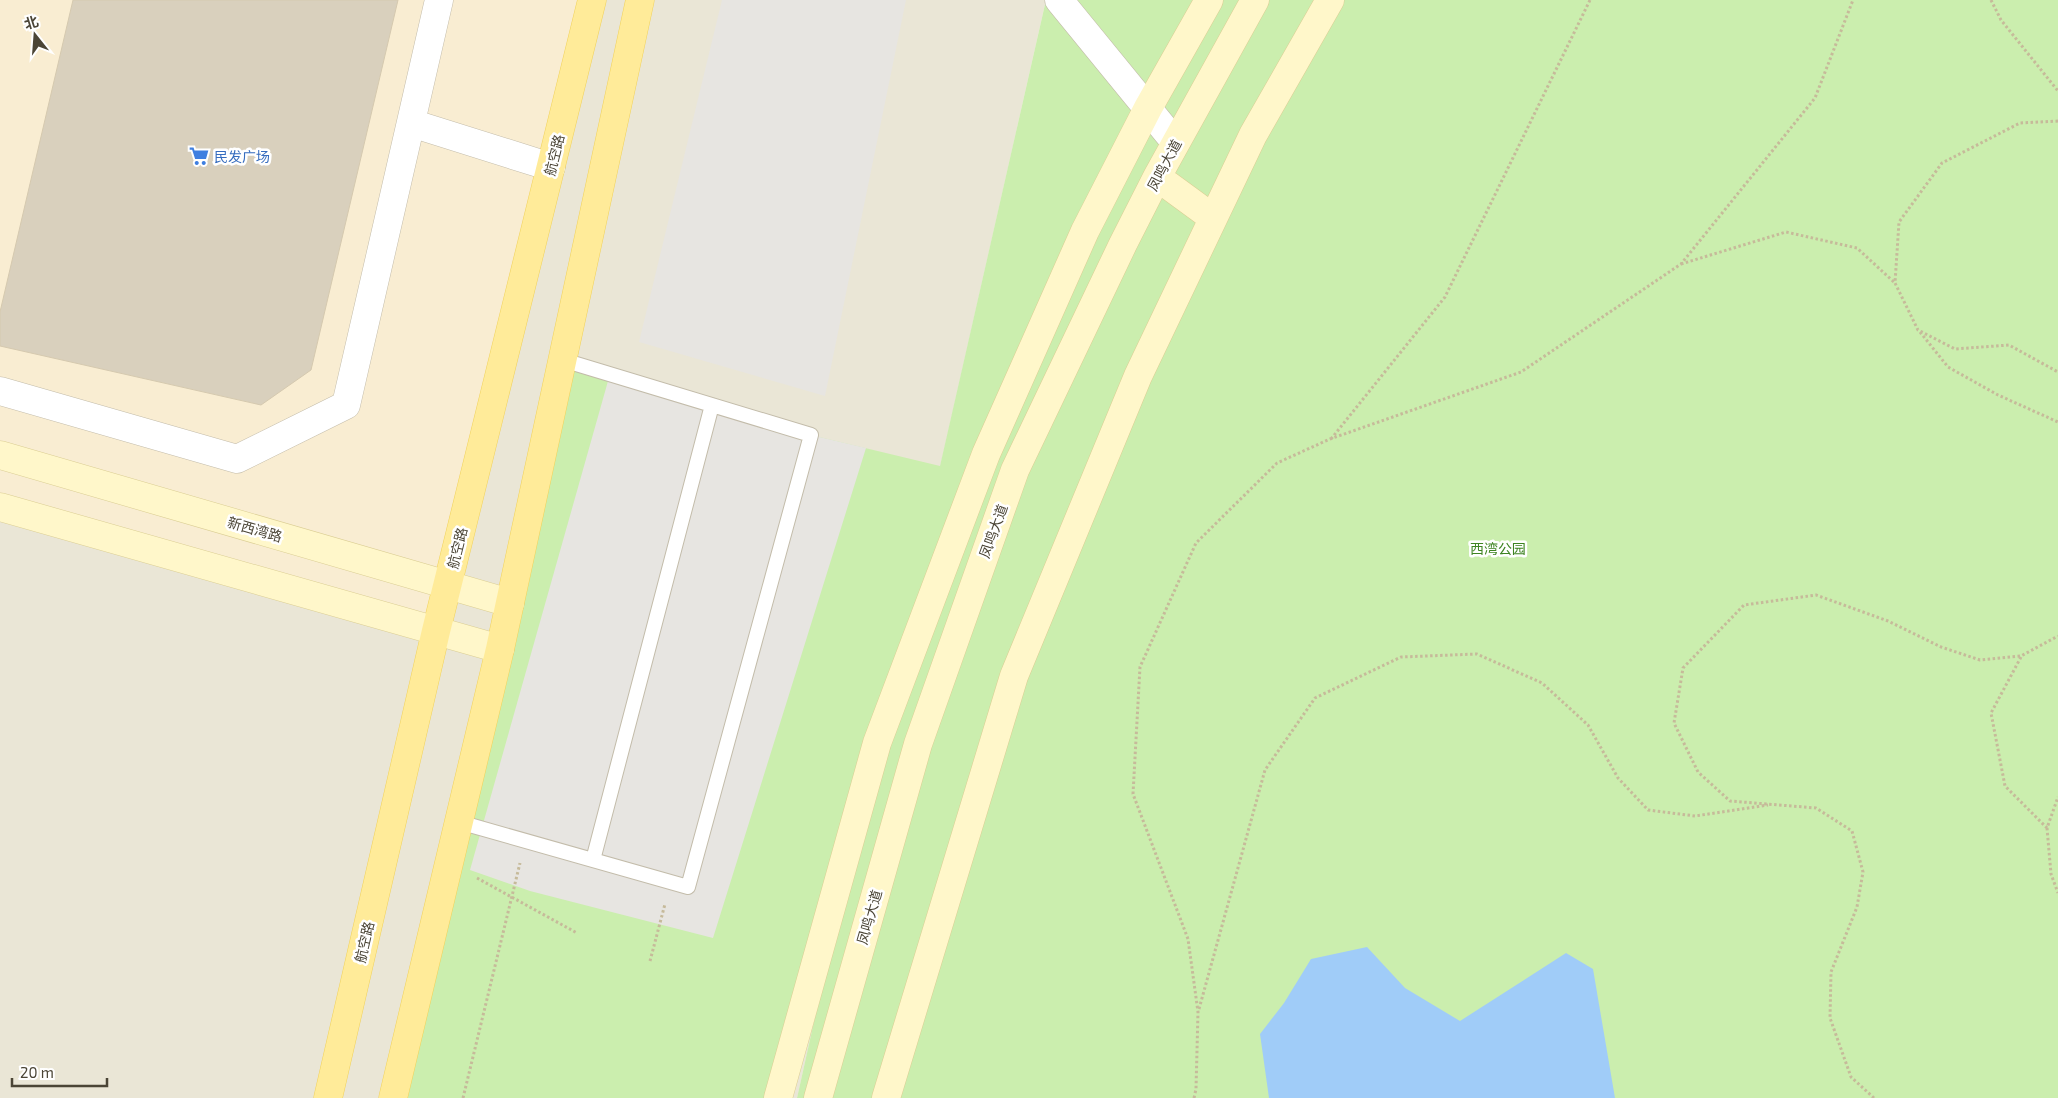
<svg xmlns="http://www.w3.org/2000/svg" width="2058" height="1098" font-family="'Exo 2','Noto Sans SC',sans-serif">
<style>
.residential{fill:#eae6d6}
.commercial{fill:#f9edd2}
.green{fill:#cbeeae}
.parking{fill:#e7e5e1}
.water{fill:#a0ccf8}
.building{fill:#d9d0bd;stroke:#d5c9af}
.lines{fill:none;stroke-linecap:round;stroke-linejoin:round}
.lane-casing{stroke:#c3bcaa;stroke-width:16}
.street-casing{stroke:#c3bcaa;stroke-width:29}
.secondary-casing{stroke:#dbce94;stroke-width:29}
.primary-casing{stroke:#f1d25c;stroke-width:29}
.path{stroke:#c6ba9a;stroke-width:3;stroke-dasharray:2.5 2.5;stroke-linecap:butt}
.lane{stroke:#fff;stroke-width:14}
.street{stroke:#fff;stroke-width:28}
.secondary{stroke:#fff7ca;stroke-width:28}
.primary{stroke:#ffeb99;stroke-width:28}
.labels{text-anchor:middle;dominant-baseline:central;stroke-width:5;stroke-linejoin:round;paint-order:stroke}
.street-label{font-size:14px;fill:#4b4536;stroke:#fff}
.shop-label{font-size:14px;fill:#366cbe;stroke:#fff;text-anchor:start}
.park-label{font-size:14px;fill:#3e8422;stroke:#fff}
</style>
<rect width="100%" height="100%" fill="#f6f3e9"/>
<path class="residential" d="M0,0H1046L797,1098H0Z"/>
<path class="commercial" d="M0,0H592L436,631L0,507Z"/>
<path class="green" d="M1046,0H2058V1098H797L873,757L778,1098H391L563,360L811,435L940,466Z"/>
<path class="parking" d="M722,0H906L825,396L639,342Z
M610,374L811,435L866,448L713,938L530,891L470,870Z"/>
<path class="water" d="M1367,947L1405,988L1460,1021L1566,953L1593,969L1615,1098H1269L1260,1034L1284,1003L1311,959Z"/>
<path class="building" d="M73,0H398L311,370L261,405L0,346V312Z"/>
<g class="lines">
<defs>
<path id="lane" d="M459,822L688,887L811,435L563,360
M593,860L712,405"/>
<path id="street" d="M1059,0L1175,142
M411,123L551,167
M0,391L237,459L346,405L439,0"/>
<path id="secondary" d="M1157,177L1213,218
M0,455L510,603
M0,507L500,649
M778,1098L877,743L986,454L1085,231L1148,108L1209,0
M818,1098L918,744L1015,470L1123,244L1157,177L1255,0
M886,1098L1014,676L1138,376L1253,135L1330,0"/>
<path id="primary" d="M328,1098L436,631L592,0
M393,1098L500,649L640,0"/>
</defs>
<use href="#lane" class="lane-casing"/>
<use href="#street" class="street-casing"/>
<use href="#secondary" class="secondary-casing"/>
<use href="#primary" class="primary-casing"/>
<path class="path" d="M1991,0L2001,20L2058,91
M2058,121L2020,123L1942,163L1899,222L1895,283L1918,330L1955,349L2009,345L2058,372
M1681,264L1786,232L1857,248L1895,283
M1920,332L1948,367L1998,395L2058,422
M1331,439L1445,297L1590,0
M2021,657L1991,713L2005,786L2047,828L2058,797
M2047,828L2051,874L2058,893
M477,878L577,933
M650,961L665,904
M1199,1009L1265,770L1315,698L1401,657L1477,654L1542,683L1588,725L1618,778L1648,810L1695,816L1768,805
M463,1098L520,863
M1194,1098L1196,1089L1198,1012L1188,939L1133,794L1140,667L1196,543L1277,463L1330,439L1521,372L1681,264L1815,98L1853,0
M1874,1098L1851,1077L1830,1018L1831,972L1857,907L1863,872L1852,831L1816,808L1730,801L1698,772L1674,723L1683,668L1744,605L1816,595L1888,621L1941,647L1980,660L2021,656L2058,636"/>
<use href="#lane" class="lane"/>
<use href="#street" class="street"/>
<use href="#secondary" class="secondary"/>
<use href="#primary" class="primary"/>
</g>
<defs>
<symbol id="supermarket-bare" viewBox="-9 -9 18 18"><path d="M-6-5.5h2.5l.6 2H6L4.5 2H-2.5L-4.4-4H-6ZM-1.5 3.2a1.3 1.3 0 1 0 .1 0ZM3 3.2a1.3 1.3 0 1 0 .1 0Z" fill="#3f7fe0" stroke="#fff" stroke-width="2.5" paint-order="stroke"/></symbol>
</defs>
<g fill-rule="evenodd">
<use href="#supermarket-bare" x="185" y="142" width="28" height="28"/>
</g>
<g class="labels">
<g class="street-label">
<text transform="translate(554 155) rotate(-76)">航空路</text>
<text transform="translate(1164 165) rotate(-62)">凤鸣大道</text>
<text transform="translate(255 529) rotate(16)">新西湾路</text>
<text transform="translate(993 531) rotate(-70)">凤鸣大道</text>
<text transform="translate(457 548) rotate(-76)">航空路</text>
<text transform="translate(869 917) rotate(-74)">凤鸣大道</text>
<text transform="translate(364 942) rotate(-77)">航空路</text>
</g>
<g class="shop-label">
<text x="214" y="156">民发广场</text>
</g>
<g class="park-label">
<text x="1498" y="548">西湾公园</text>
</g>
</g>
<g transform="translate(35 35) rotate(343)" stroke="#ffffff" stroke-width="4" paint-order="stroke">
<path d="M0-4L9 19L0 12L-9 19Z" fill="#4b4536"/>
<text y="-8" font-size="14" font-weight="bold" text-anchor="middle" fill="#4b4536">北</text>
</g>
<path d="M12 1078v8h95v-8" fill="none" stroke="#4b4536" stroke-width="2.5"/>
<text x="20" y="1078" font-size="15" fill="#4b4536" stroke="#ffffff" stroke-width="4" paint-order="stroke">20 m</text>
</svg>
